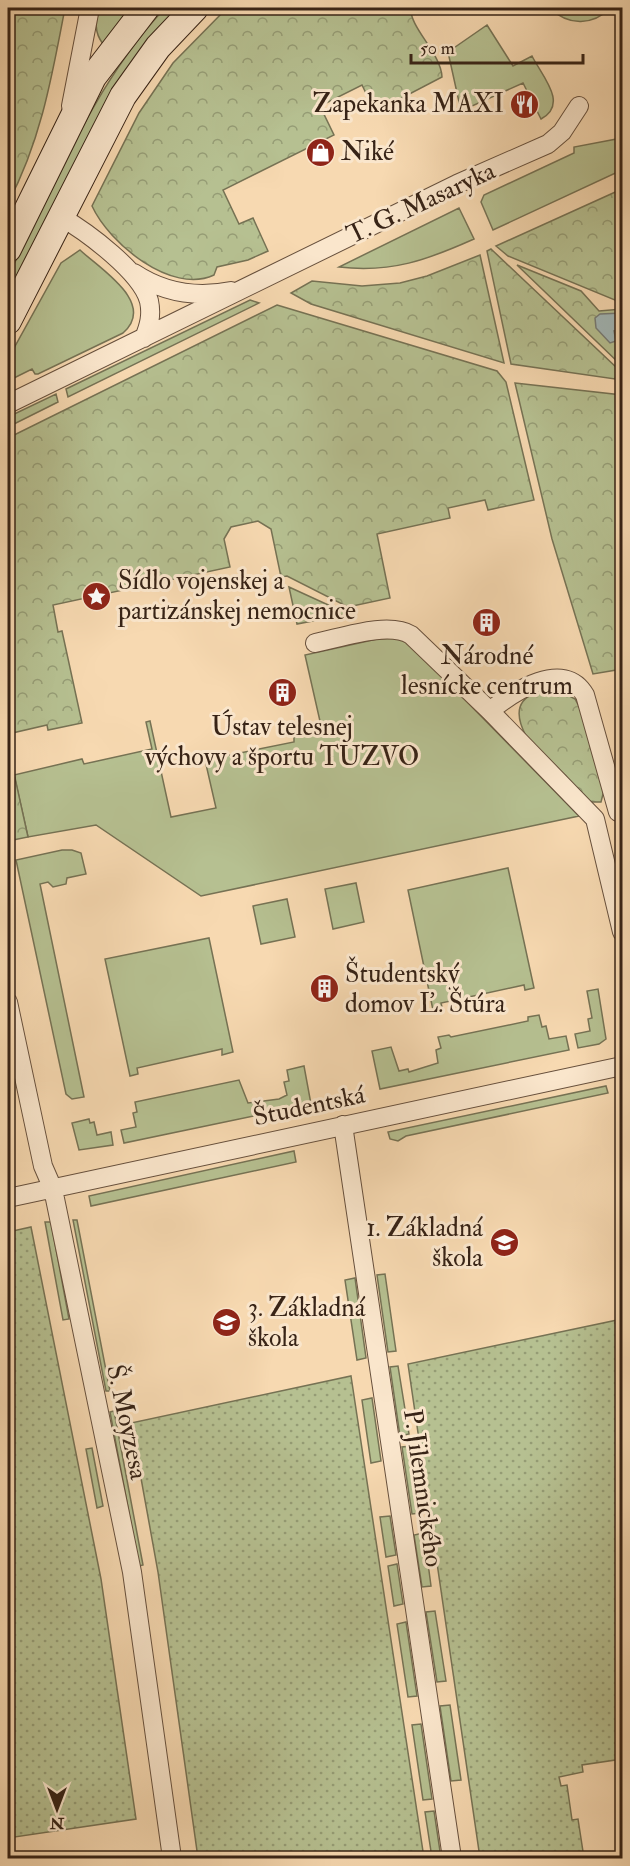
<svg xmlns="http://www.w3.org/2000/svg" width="630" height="1866" font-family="'IM FELL Double Pica',serif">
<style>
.grass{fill:#b6c091;stroke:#767254;stroke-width:1.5}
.forest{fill:url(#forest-crowns);stroke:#767254;stroke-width:1.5}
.garden{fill:url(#garden-dots);stroke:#767254;stroke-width:1.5}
.water{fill:#a2b7b7;stroke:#777c77;stroke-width:1.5}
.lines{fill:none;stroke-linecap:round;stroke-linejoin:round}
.street-casing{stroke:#67503d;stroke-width:20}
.secondary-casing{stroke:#372316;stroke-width:28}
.street{stroke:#fae6cc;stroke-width:18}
.secondary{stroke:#fae6cc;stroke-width:26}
.labels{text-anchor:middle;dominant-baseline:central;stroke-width:6;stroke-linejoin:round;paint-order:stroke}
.poi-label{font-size:26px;fill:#372316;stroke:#fae6cc;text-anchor:start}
.street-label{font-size:26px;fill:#372316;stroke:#fae6cc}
</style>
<defs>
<pattern id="forest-crowns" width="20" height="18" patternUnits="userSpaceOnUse" patternTransform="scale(1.5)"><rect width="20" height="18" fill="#b6c091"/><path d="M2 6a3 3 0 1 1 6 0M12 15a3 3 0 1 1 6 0" fill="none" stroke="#959c75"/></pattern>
<pattern id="garden-dots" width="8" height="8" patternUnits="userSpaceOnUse" patternTransform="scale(1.5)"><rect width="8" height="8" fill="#b6c091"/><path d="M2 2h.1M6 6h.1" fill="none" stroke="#959c75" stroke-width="1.8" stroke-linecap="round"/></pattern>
</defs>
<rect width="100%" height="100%" fill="#f7d9b1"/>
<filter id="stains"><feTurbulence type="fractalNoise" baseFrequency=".00333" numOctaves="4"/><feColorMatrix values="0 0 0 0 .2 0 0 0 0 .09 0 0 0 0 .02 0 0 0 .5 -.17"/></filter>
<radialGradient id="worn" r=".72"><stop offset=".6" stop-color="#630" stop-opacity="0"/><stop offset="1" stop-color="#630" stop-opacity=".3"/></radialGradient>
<path class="grass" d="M100,8H132L103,44C94,32 95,21 100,8Z
M165,8H179L8,298V276C55,184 94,84 165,8Z
M550,8H611C593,25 569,27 550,8Z
M487,25L513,66L532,56C542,76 569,104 541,119L523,83L461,111L448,52Z
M622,138V170L493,230L481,202L484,195L574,153V147Z
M459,208L474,239C427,260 392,273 339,267Z
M80,250C100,269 157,303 123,333L38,374H35L32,369L8,381V359L61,263Z
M250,300L259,303L68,397L66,389Z
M56,394L58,402L8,427V417Z
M289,587L348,614L297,624Z
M396,638L406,641L429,663L579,816L201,896L96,825L28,837L14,775L82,759L84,764L152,749L146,722L150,721L171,817L216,808L205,760L294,742V737L322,730L305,655L377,639Z
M62,850H72L81,853L86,874L67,878L66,884L53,887L48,882L40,884L84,1097L72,1099L66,1094L16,860Z
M508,868L534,988L525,990L524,985L441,1003L442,1007L433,1010L408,890Z
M356,883L364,922L333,929L325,889Z
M287,899L295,937L261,944L253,906Z
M209,938L233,1052L222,1055V1049L137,1068L138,1074L130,1076L105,959Z
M598,989L606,1039L599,1044L578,1048L575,1034L590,1031L588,1019L592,1018L587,991Z
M539,1015L542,1027L546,1026L549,1039L566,1036L569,1050L380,1089L372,1051L391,1047L399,1071L408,1069L409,1072L438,1063L436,1050L441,1048L438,1037L449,1035L451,1037L528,1021V1017Z
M304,1066L311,1104L124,1143L121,1130L136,1127L133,1113L137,1112L135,1102L239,1080L248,1103L279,1099L287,1095L284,1082L289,1081L287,1070Z
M606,1086L608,1093L406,1136L398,1141L390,1139L388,1132Z
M89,1119L90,1123L94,1122L97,1135L111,1132L113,1145L79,1150L72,1123Z
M294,1151L296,1162L91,1206L89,1196Z
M73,1220H77L110,1391H106Z
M45,1222H51L69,1319L63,1320Z
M385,1274L396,1351L388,1352L377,1275Z
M355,1278L366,1358L357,1360L345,1280Z
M398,1366L409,1434L400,1436L390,1367Z
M372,1398L381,1461L371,1463L362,1400Z
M114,1411L143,1565L139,1566L110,1412Z
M411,1446L420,1513L412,1514L402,1447Z
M92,1448L103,1506L97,1508L86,1449Z
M390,1516L396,1555L386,1557L380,1517Z
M424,1533L431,1586L422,1587L414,1535Z
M397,1564L403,1604L394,1606L388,1566Z
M435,1611L446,1681L437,1682L426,1612Z
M406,1622L417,1696L408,1697L397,1624Z
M450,1705L461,1780L451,1781L440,1706Z
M421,1724L432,1799L423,1800L412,1725Z
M434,1811L441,1858H432L425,1812Z"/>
<path class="forest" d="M8,8H65C52,76 41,141 8,203Z
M227,8H411C409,27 441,53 442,77L375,112L362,85L320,106L334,135L223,190L239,224L253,218L268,251L248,260L217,267L214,275C171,295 109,243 92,206L139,113L173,63Z
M622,189V303L508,256L496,246Z
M491,249L618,369L615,379L511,364L487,251Z
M480,255L504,363L311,304L291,293L312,281L362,286L400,283L427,276Z
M517,265L581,291L599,311L622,309V366Z
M277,305L497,371L506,382L534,500L488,510L485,500L448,508L450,518L377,534L390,598L348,607L287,576L281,577L271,529L258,521L231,527L224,539L230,567L53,605L58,632L62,631L82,723L48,730L47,725L8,734V438Z
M515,383L622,395V669L593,674L552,539Z
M557,689L575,699L581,710L604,790L601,802H589L526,736C509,704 525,691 557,689Z
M8,746L28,837L8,841Z"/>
<path class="garden" d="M31,1227L101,1579L136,1819L8,1838V1232Z
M622,1319V1759L582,1765L583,1772L559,1777L561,1786L567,1785L572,1820L578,1819L584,1858H480L408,1364Z
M351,1376L424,1858H198L158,1572L131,1423Z"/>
<path class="water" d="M622,313V330L614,331L616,341L610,343L596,328L595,318L600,314Z"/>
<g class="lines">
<defs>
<path id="street" d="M71,106L90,8
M61,217C87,232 141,272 149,301C152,315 149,326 144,338
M134,273C164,293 196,298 231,291
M8,404L457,184L548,144L562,132L579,106
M315,643C341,638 388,621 411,635L490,711L595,819L622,932
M490,711C513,692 564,658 585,695L618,812
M8,1002L43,1166L53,1189L132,1572L172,1858
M343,1125L452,1858
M8,1198L622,1066"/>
<path id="secondary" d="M8,249L93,77L146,8
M8,321L123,96L158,47L195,8"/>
</defs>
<use href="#street" class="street-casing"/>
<use href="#secondary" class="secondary-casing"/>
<use href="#street" class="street"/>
<use href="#secondary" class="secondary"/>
</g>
<defs>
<symbol id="restaurant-disc" viewBox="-11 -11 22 22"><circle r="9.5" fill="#8f2418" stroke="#fae6cc"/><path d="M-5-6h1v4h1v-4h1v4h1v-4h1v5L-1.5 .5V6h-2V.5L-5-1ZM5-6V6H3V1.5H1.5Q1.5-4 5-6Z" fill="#fff"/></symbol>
<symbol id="shop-disc" viewBox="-11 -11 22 22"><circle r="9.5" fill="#8f2418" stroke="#fae6cc"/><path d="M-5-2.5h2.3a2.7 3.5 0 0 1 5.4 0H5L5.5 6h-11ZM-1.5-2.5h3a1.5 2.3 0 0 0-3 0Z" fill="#fff"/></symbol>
<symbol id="sight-disc" viewBox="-11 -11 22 22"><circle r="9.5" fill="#8f2418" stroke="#fae6cc"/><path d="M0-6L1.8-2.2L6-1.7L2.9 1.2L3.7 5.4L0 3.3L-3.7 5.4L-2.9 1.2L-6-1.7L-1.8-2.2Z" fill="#fff"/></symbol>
<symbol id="building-disc" viewBox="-11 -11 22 22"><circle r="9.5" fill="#8f2418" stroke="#fae6cc"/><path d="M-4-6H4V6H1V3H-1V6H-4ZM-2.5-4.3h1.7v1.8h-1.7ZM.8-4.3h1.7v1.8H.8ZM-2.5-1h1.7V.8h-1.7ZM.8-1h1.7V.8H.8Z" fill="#fff"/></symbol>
<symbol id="school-disc" viewBox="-11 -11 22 22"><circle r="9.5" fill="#8f2418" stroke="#fae6cc"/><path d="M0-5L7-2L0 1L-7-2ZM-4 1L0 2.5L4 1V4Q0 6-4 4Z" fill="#fff"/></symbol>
</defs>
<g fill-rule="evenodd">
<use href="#restaurant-disc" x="508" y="88" width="33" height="33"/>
<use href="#shop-disc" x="304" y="136" width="33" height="33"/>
<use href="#sight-disc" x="80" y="580" width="33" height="33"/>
<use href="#building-disc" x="470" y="606" width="33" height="33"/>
<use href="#building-disc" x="266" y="676" width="33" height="33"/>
<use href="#building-disc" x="308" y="972" width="33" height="33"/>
<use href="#school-disc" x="488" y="1226" width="33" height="33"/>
<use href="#school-disc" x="210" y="1306" width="33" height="33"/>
</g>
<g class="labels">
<g class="poi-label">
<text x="504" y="104" text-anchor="end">Zapekanka MAXI</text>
<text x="341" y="152">Niké</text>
<text x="118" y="581">Sídlo vojenskej a<tspan x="118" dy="30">partizánskej nemocnice</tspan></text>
<text x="487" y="656" text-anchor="middle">Národné<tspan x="487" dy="30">lesnícke centrum</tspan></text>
<text x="282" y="727" text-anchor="middle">Ústav telesnej<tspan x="282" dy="30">výchovy a športu TUZVO</tspan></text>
<text x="345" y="974">Študentský<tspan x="345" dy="30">domov Ľ. Štúra</tspan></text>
<text x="483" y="1228" text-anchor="end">1. Základná<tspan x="483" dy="30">škola</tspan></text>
<text x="248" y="1308">3. Základná<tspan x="248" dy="30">škola</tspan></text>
</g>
<g class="street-label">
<text transform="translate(421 203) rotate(-25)">T. G. Masaryka</text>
<text transform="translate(309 1106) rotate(-12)">Študentská</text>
<text transform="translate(127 1422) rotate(78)">Š. Moyzesa</text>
<text transform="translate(423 1488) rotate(82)">P. Jilemnického</text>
</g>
</g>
<rect width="630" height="1866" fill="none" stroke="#f7d9b1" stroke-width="30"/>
<rect x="9" y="9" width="612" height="1848" fill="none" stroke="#372316" stroke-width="3"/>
<rect x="15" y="15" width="600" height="1836" fill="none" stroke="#372316" stroke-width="1.5"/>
<g transform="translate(57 1809) rotate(180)" stroke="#fae6cc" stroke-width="4.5" paint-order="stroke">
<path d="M0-4.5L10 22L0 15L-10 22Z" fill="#372316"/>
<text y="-9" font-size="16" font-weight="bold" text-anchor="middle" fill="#372316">N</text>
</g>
<path d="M411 54v9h172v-9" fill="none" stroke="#372316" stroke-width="3"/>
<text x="420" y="54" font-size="18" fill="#372316" stroke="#fae6cc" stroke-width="4.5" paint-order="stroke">50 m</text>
<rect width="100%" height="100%" filter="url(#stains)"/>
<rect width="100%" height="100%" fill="url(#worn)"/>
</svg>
